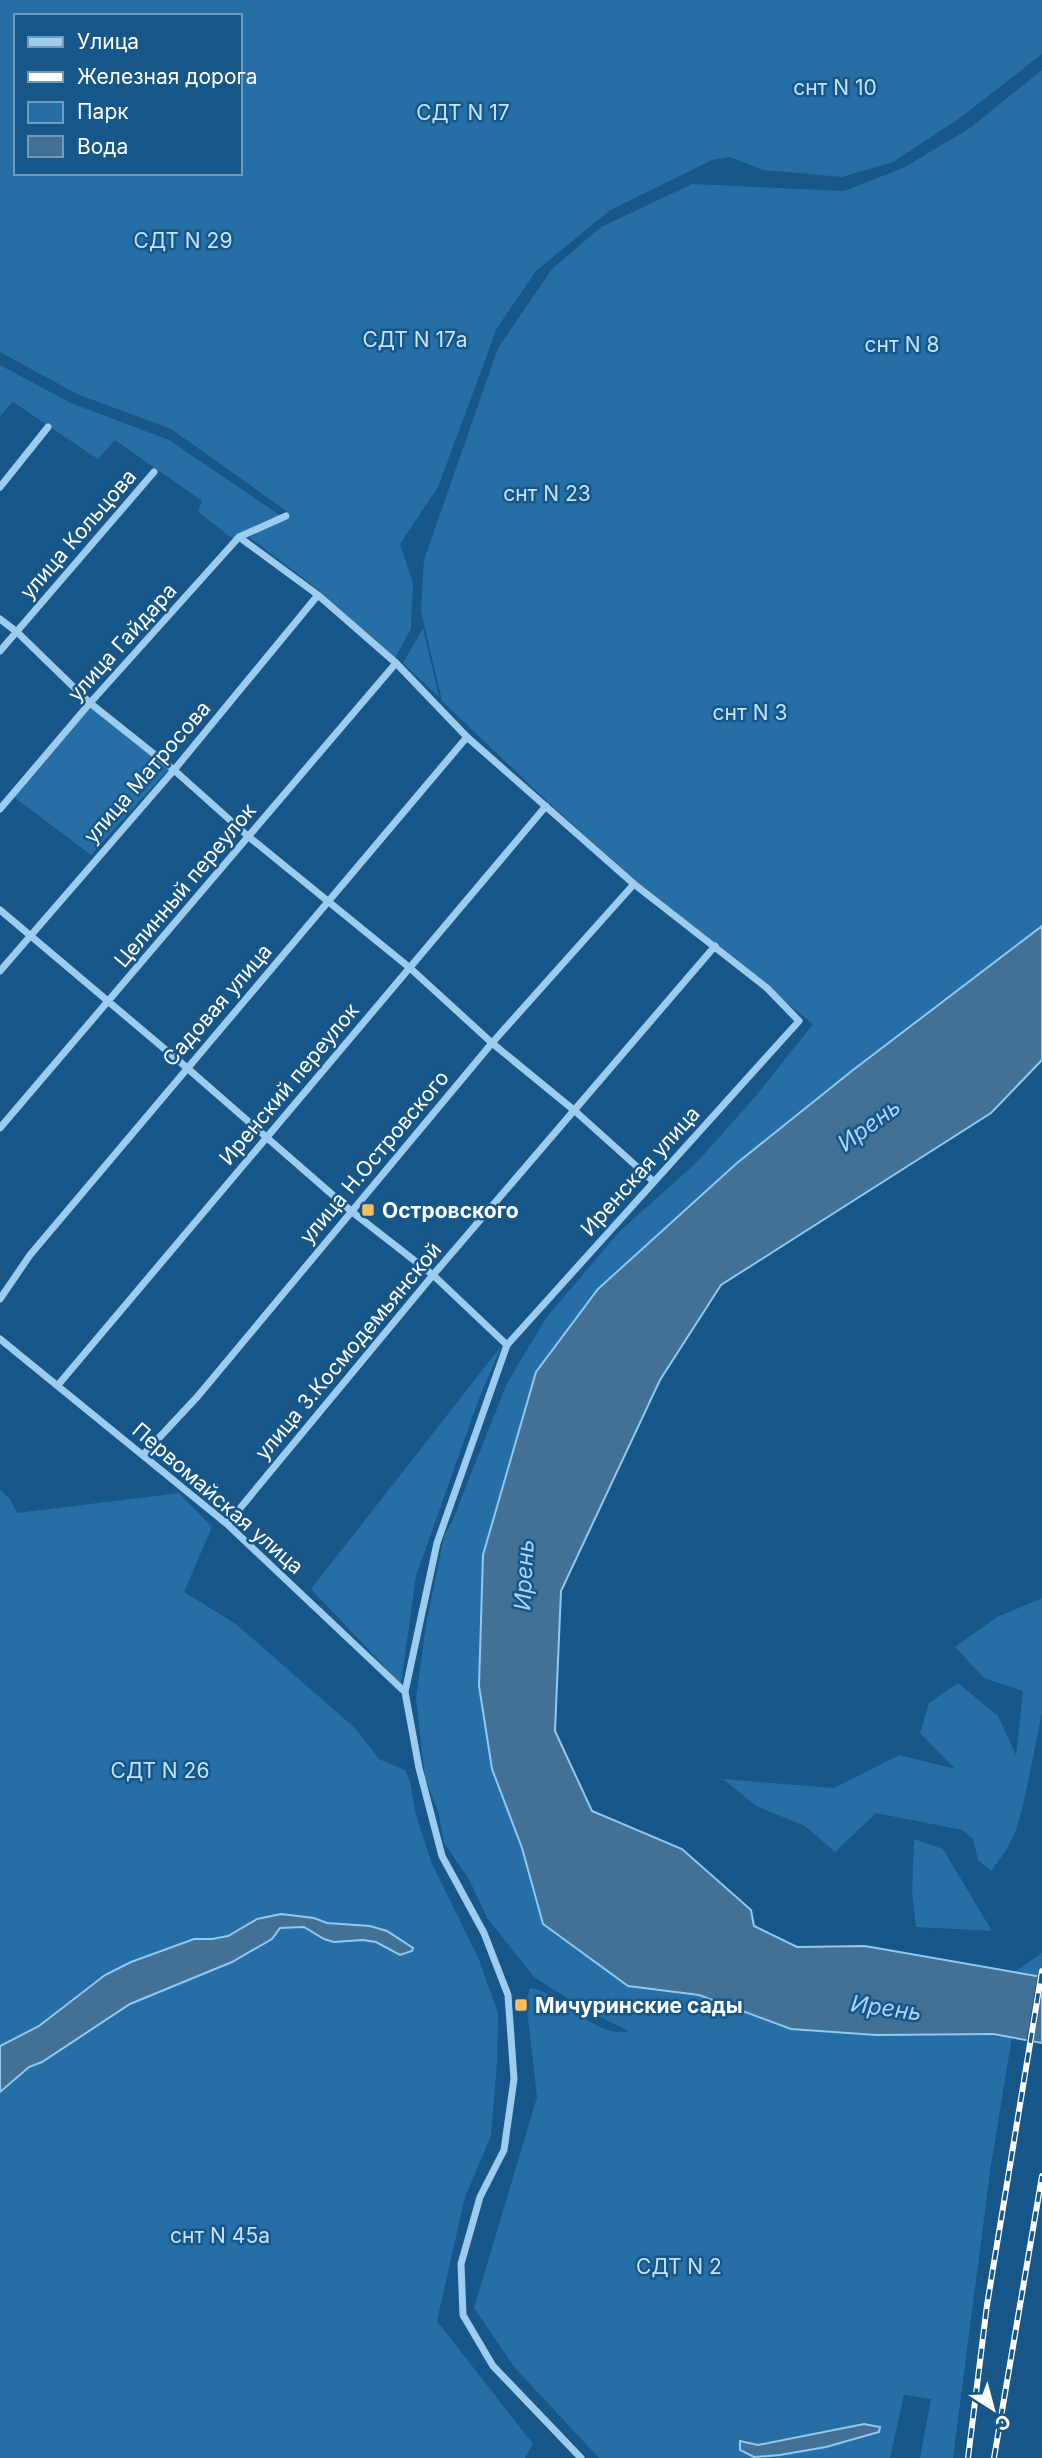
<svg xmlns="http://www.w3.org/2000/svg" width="1042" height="2458" font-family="Inter,sans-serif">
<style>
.green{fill:#256ea6;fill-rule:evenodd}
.water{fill:#437196;stroke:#8fc8f1;stroke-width:2}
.pier{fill:#165688}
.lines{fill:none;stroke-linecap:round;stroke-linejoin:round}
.street{stroke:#9dccee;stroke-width:7}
.rail-casing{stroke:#fff;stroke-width:6}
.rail{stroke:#165688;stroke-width:3.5;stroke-dasharray:10;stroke-linecap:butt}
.poi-dot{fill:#ffbc5a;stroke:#165688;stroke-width:2.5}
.labels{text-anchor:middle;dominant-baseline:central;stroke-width:5;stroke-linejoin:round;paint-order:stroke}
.park-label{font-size:21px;fill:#c3e3fa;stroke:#165688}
.street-label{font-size:21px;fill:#fff;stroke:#165688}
.poi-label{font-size:21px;font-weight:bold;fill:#fff;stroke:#165688;text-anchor:start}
.water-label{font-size:23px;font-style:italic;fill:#a9d5f6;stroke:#165688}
</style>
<rect width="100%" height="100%" fill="#165688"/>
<path class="green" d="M0,0H1042V54L960,118L893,162L842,177L763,170L730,157L712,160L609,211L536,271L497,328L438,487L400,544L413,583L411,629L395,658L320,591L249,537L291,517L286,511L171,429L77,394L0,352ZM16,16H240V173H16Z
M1042,70V926L853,1070L737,1163L598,1289L492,1769L522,1848L543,1924L628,1986L699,1995L791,2029L1012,2037L991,2165L953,2458H920L931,2399L904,2395L890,2458H599L515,2368L474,2308L537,2097L526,2001L530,1988C562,1992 595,2040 629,2031L584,2009L534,1977L487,1918L469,1879L444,1843L438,1811L425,1778L416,1698L426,1625L444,1536L452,1522L507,1383L546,1318L619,1232L696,1163L755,1097L813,1024L635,880L548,802L442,701L421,611L424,560L498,348L552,269L601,227L692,184L844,191L903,168L970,128ZM825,2433L875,2434L812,2450L799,2451L758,2445Z
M0,365L71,403L169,440L281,516L233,539L198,512L202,501L115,440L98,459L13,402L0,416Z
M423,628L439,697L403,663Z
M91,708L168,770L91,855L14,797Z
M502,1345L480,1396L416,1576L401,1684L311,1589Z
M0,1490L10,1499L17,1513L179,1493L212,1527L184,1592L236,1624L356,1729L379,1759L405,1770L410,1782L416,1815L432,1864L478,1957L498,2013L497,2063L491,2136L465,2197L437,2321L533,2444L525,2458H0V2092L29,2067L42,2062L130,2004L232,1962L272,1939L280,1928L304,1927L324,1939L334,1942L363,1940L376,1942L400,1955L370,1926L327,1923L314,1918L281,1914L257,1919L228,1936L212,1939H194L0,2046Z
M1042,1598V1713L1023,1806L1016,1830L1007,1849L991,1871L978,1860L973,1839L962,1830L876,1813L835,1852L805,1826L756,1806L723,1779L834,1788L899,1755L955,1769L920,1733L929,1703L958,1683L998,1716L1016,1755L1023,1691L984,1678L955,1647L997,1617Z
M914,1839L943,1849L992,1931L916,1927L912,1892Z
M1042,1953V1977L1014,1972Z"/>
<path class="water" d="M1042,926V1060L991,1113L721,1285L660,1380L561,1591L555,1731L592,1811L682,1849L751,1910L754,1926L797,1947L865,1946L1042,1977V2043L993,2034L876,2035L791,2029L699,1995L628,1986L543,1924L522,1848L492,1769L479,1686L483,1555L536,1372L598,1289L737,1163L853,1070Z
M281,1914L314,1918L327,1923L370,1926L387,1931L413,1948L412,1951L400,1955L376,1942L363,1940L334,1942L324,1939L304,1927L280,1928L272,1939L232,1962L130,2004L42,2062L29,2067L0,2092V2046L39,2026L105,1975L131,1962L194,1939H212L228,1936L257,1919Z
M864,2424L880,2427L879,2432L826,2447L780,2455L754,2457L740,2450V2441L758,2445Z"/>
<path class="pier" d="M1038,1973H1042V1991L1033,2045L1026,2043Z"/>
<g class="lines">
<path class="street" d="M0,487L48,427
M239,537L318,595L396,663L467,737L634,884L767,988L799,1021L507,1345L437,1543L405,1692L419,1768L442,1856L484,1933L508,1995L514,2079L504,2150L480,2197L461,2264L463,2315L493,2366L581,2458
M0,619L17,632L90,703L174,770L249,837L410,968L492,1043L575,1111L654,1182
M0,651L154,472
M0,809L90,703L239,537L286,516
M0,910L186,1067L351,1211L433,1275L507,1345
M0,971L174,770L318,595
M0,1128L396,663
M0,1299L30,1255L467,737
M0,1339L227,1524L405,1692
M58,1385L546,806
M143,1455L198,1396L492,1043L634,884
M227,1524L433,1275L715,946"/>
<defs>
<path id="rail" d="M968,2458L987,2305L1042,1971
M994,2458L1042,2176"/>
</defs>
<use href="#rail" class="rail-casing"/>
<use href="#rail" class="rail"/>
</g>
<g class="poi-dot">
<rect x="361" y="1203" width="14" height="14" rx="3.5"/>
<rect x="514" y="1998" width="14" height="14" rx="3.5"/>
</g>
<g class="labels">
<g class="park-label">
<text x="835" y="87">снт N 10</text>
<text x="463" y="112">СДТ N 17</text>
<text x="183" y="240">СДТ N 29</text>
<text x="415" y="339">СДТ N 17а</text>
<text x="902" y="344">снт N 8</text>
<text x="547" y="493">снт N 23</text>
<text x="750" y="712">снт N 3</text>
<text x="160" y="1770">СДТ N 26</text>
<text x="220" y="2235">снт N 45а</text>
<text x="679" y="2266">СДТ N 2</text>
</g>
<g class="street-label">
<text transform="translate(78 534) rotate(-49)">улица Кольцова</text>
<text transform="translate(122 642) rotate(-48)">улица Гайдара</text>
<text transform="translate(147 772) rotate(-49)">улица Матросова</text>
<text transform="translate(185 885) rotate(-50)">Целинный переулок</text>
<text transform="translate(217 1005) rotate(-49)">Садовая улица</text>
<text transform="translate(289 1084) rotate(-50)">Иренский переулок</text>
<text transform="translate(374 1157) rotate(-50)">улица Н.Островского</text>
<text transform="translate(640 1171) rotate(-48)">Иренская улица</text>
<text transform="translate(348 1351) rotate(-50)">улица З.Космодемьянской</text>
<text transform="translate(218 1498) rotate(41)">Первомайская улица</text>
</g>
<g class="poi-label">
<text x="382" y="1210">Островского</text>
<text x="535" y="2005">Мичуринские сады</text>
</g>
<g class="water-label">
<text transform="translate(869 1125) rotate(-36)">Ирень</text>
<text transform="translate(524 1575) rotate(-87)">Ирень</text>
<text transform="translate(886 2008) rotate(8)">Ирень</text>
</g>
</g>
<rect x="14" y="14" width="228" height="161" fill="#165688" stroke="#739ab8" stroke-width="2"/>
<rect x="28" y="37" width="35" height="10" fill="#9dccee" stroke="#739ab8" stroke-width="2"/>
<text x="77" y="49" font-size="21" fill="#ffffff">Улица</text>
<rect x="28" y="72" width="35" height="10" fill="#ffffff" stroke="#739ab8" stroke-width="2"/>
<text x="77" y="84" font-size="21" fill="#ffffff">Железная дорога</text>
<rect x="28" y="102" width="35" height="21" fill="#256ea6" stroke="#739ab8" stroke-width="2"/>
<text x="77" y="119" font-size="21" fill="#ffffff">Парк</text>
<rect x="28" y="136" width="35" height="21" fill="#437196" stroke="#739ab8" stroke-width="2"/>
<text x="77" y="154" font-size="21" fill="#ffffff">Вода</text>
<g transform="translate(993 2409) rotate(144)" stroke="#165688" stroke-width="5" paint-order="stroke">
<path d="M0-5L12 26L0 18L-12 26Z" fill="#ffffff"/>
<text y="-10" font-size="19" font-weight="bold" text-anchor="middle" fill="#ffffff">С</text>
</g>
</svg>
